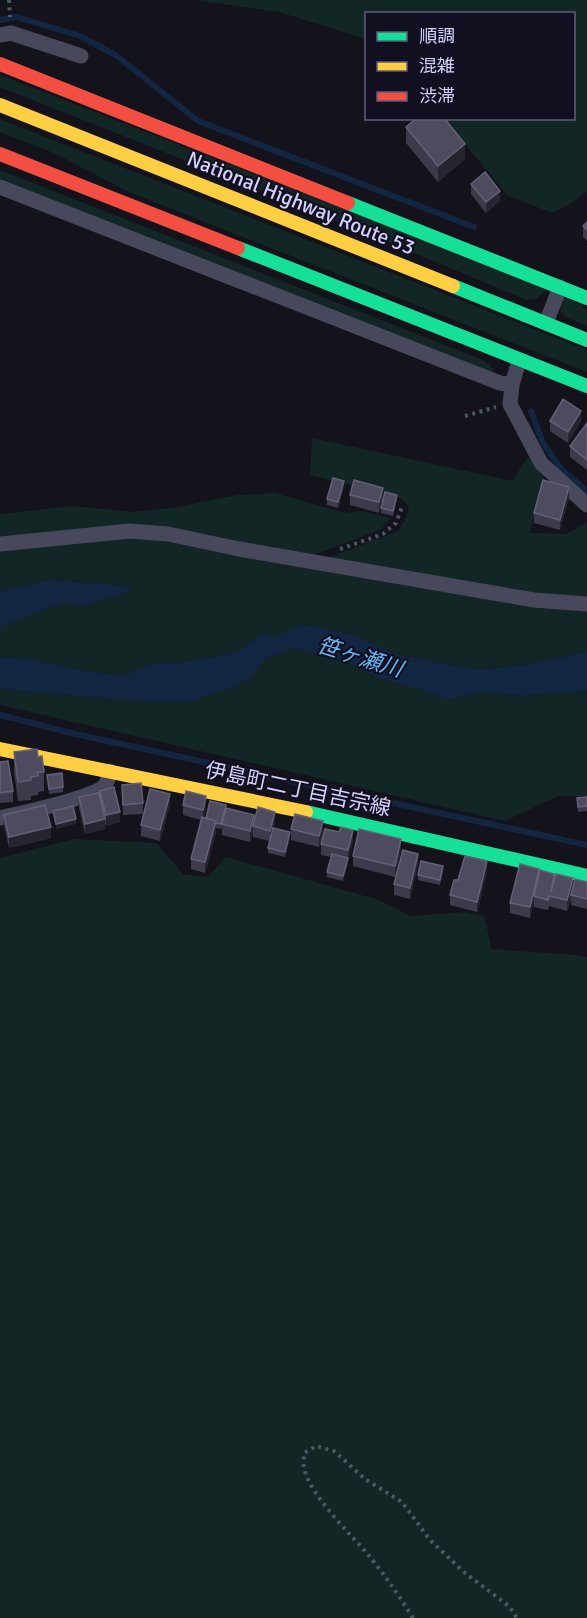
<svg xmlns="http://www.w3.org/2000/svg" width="587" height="1618" font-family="Signika,'Noto Sans JP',sans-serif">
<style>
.green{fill:#122626}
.water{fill:#122642}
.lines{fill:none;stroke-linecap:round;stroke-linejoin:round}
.stream{stroke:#122642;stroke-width:6}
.path{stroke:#4a5863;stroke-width:4;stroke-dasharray:3 4.5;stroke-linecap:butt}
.street{stroke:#48485c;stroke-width:15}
.fast{stroke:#16e098;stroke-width:14}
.slow{stroke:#ffcf43;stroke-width:14}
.jam{stroke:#f24e42;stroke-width:14}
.wall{fill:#3d3b4b}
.shaded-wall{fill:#262430}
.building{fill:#4e4b5e;stroke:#636077;stroke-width:1.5}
.labels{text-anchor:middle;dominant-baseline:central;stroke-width:4.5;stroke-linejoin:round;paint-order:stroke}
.street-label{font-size:21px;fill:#d4d1fb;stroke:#110f20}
.water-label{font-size:22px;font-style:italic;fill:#67b8f3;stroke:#110f20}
</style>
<rect width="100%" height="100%" fill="#14131c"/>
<path class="green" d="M194,0H587V191L570,204L552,213L507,195L444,119L574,118V14H366V39L279,12Z
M0,75L547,288L537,299L527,300L323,215L0,87Z
M0,119L587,350V372L131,193L54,153L0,132Z
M0,170L483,360L490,365L493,370L492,374L0,181Z
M566,298L571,299L587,310V326L565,317L560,310L561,301Z
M312,438L512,481L528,457L545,475L530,533L567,534L587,522V597L534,594L325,559L398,531L405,520L409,507L401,498L310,475Z
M275,493L344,513L362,511L391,518L380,530L310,556L170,528L0,539V514L73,506L133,512L172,508L238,495Z
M130,535L587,609V652L526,664L480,670L399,655L351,634L302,624L277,637L262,635L234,653L181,662L150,664L124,676L68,668L32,659L0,657V627L61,603L86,606L95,601L130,592V587L100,583L48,580L0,591V548Z
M292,648L344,661L376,677L452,700L480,692L520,696L587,691V797L558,796L505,821L0,705V689L111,699L230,689L248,680L266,659Z
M74,839L156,843L183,874L208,877L226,857L379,900L411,916L466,912L484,916L492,949L577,955L587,957V1618H0V858Z"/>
<path class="water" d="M48,580L100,583L130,587V592L95,601L86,606L61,603L0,627V591Z
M302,624L351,634L399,655L480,670L527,664L587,652V691L520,696L480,692L452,700L376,677L344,661L292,648L266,659L248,680L230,689L187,702L111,699L0,689V657L32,659L68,668L124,676L150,664L181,662L234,653L262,635L277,636Z"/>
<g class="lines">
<path class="stream" d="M0,20L17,17L80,36L117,56L198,121L474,227
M531,411L543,443L562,470L587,491
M0,715L75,734L587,845"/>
<path class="path" d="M9,0L10,17
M465,416L496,407
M340,549L383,534L396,523L402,507
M413,1618C400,1597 386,1577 370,1557C352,1535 308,1494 304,1467C303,1463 304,1458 304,1453L316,1446L334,1451L365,1479L402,1502L430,1540L465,1573L509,1606L517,1618"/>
<path class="street" d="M0,35L11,33L81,56
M0,187L500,383L512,385L519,360
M546,323L560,287
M512,385L510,404L541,463L587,505
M0,544L130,531L168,534L239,549L534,600L587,604
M0,818C20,813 94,798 105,785C108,781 109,776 110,771"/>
<path class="fast" d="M348,203L587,298
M238,248L587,386
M453,286L587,340
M306,812L587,876"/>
<path class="slow" d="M0,105L453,286
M0,749L306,812"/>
<path class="jam" d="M0,64L348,203
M0,154L238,248"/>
</g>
<path class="wall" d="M406,127L465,159L438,182L406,143Z
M471,184L500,201L486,213L471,194Z
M587,222V241L583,237V226Z
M550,421H581L568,443L550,431Z
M587,423V470L570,457V446Z
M344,486L338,508L327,505V499Z
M350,495L383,499L379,513L350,505Z
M569,497L560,530L534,523V513Z
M397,500L393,516L381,513V508Z
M14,752L38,757L44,772V791L38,792V795L31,796V800L18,801L14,772Z
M0,762L13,791V802L0,803Z
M47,775L63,787V792L49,794Z
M122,785L143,803V814L123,815Z
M100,791L120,822L106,826L105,823V829L85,834L79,808V797L100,799Z
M587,797V811L578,812L577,798Z
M170,804L160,841L141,836V825Z
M183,805L206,807L203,818H206L226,808L254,821L275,822L270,841L253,837V831L250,842L222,835V826L221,829L216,828V832L205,873L191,869V859L201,820L183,815Z
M4,815L51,838L9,848L4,825Z
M291,829L323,832L319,847L291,840Z
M290,838L285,857L268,853V848Z
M353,841L343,881L327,877V872L331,857L321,855V844Z
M401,850L395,877L353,866V856Z
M418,864L410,899L394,895V884Z
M443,872L440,885L418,880V875Z
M487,872L477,912L450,905V895Z
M554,880L573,886L587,882V909L571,905V898L567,911L549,906L548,910L534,907V901L530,918L510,913V903Z"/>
<path class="shaded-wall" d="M465,144V159L438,182V166Z
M500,191V201L486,213V202Z
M581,411V421L568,443V432Z
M344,481V486L338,508V502Z
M569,487V497L560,530V520Z
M383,488V499L379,513V502Z
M397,495V500L393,516V511Z
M170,794V804L160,841V830Z
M206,796V807L203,820V810Z
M120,812V822L106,826V815Z
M275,812V822L270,841V831Z
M254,815V827L253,826V831L250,842V831Z
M76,819V824L56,829V824Z
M105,819V829L85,834V824Z
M216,821V832L205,873V862Z
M323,821V832L319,847V836Z
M51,827V838L9,848V837Z
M353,830V841L348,861V850Z
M290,832V838L285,857V852Z
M401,839V850L395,877V866Z
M418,854V864L410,899V888Z
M348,858V864L343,881V876Z
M487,861V872L477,912V902Z
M443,866V872L440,885V880Z
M539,869V880L534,896V901L530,918V907Z
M573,878V889L571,895L567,911V900Z"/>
<path class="building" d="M417,118H444L465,144L438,166L406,127Z
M485,172L500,191L486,202L471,184Z
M587,222V230L583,226Z
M563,399L581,411L568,432L550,421Z
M587,423V460L570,446Z
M333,478L344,481L338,502L327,499Z
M354,480L383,488L379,502L350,495Z
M543,480L569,487L560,520L534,513Z
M385,492L397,495L393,511L381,508Z
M37,749L38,757L42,756L44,772H37L38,776L31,777V780L18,782L14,752Z
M8,761L13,791L0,793V762Z
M62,773L63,787L49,789L47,775Z
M141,783L143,803L123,805L122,785Z
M114,787L120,812L106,815L100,791Z
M150,789L170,794L160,830L141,825Z
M186,791L206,796L203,810L183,805Z
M99,793L105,819L85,824L79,797Z
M587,797V806L578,807L577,798Z
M210,801L226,805L221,824L215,823L216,821L206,818Z
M45,805L51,827L9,837L4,815Z
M73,806L76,819L56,824L53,811Z
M258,807L275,812L270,831L253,826Z
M226,808L254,815L250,831L222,824Z
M295,814L323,821L319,836L291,829Z
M202,817L216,821L205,862L191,859Z
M341,827L353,830L348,850L321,844L325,829L339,832Z
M273,828L290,832L285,852L268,848Z
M359,829L401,839L395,866L353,856Z
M403,850L418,854L410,888L394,884Z
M332,854L348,858L343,876L327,872Z
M465,856L487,861L477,902L450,895L454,880H458Z
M421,861L443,866L440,880L418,875Z
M520,864L539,869L530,907L510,903Z
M540,870L554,874L551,892L556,874L573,878L567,900L549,896L548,900L534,896Z
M575,879L587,882V899L571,895Z"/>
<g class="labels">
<g class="street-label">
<text transform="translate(301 203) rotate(22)">National Highway Route 53</text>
<text transform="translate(298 789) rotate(12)">伊島町二丁目吉宗線</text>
</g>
<g class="water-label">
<text transform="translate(360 657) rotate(17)">笹ヶ瀬川</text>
</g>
</g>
<rect x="365" y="12" width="210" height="108" fill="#110f20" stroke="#5f5d78" stroke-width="1.5"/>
<rect x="377" y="32" width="30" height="9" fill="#16e098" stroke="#5f5d78" stroke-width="1.5"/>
<text x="419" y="42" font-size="18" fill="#d4d1fb">順調</text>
<rect x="377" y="62" width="30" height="9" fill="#ffcf43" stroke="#5f5d78" stroke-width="1.5"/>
<text x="419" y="72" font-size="18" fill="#d4d1fb">混雑</text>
<rect x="377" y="92" width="30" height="9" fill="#f24e42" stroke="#5f5d78" stroke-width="1.5"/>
<text x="419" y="102" font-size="18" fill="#d4d1fb">渋滞</text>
</svg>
